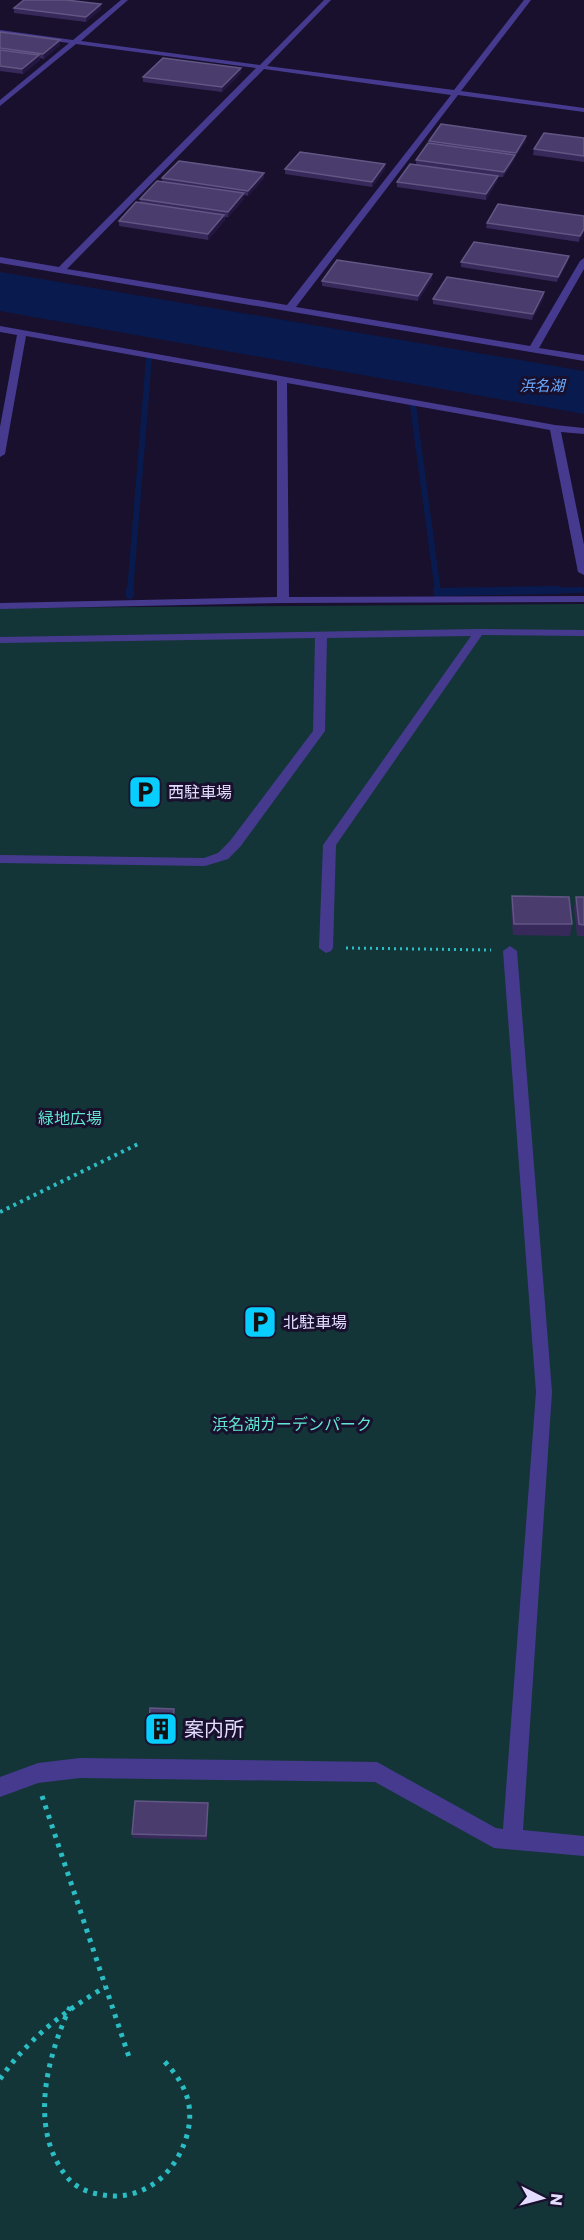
<svg xmlns="http://www.w3.org/2000/svg" width="584" height="2240" font-family="Poppins,'Noto Sans JP',sans-serif">
<style>
.green{fill:#133537}
.water{fill:#091b4e}
.lines{fill:none;stroke-linecap:round;stroke-linejoin:round}
.stream-far1{stroke:#091b4e;stroke-width:6}
.stream{stroke:#091b4e;stroke-width:8}
.path-far2{stroke:#2bbdc4;stroke-width:3;stroke-dasharray:2 4;stroke-linecap:butt}
.path-far1{stroke:#2bbdc4;stroke-width:4;stroke-dasharray:3 4.5;stroke-linecap:butt}
.path{stroke:#2bbdc4;stroke-width:5;stroke-dasharray:4 6;stroke-linecap:butt}
.minor{fill:#463a8e;fill-rule:evenodd}
.wall{fill:#38295b}
.shaded-wall{fill:#231741}
.building{fill:#4a3d6d;stroke:#625684;stroke-width:1.5}
.labels{text-anchor:middle;dominant-baseline:central;stroke-width:6;stroke-linejoin:round;paint-order:stroke}
.far-water-label{font-size:15px;font-style:italic;fill:#6aabff;stroke:#18102d}
.poi-label{font-size:16px;fill:#e4dcff;stroke:#18102d;text-anchor:start}
.park-label{font-size:16px;fill:#61e6d3;stroke:#18102d}
.near-poi-label{font-size:20px;fill:#e4dcff;stroke:#18102d;text-anchor:start}
</style>
<rect width="100%" height="100%" fill="#18102d"/>
<path class="green" d="M584,604V2240H0V608Z"/>
<path class="water" d="M0,272L584,371V414L0,311Z"/>
<g class="lines">
<path class="stream-far1" d="M413,406L438,592
M130,592L149,358
M450,592L581,590"/>
<path class="stream" d="M437,590L438,595
M437,592L558,590
M130,595V590"/>
<path class="path-far2" d="M346,948L491,950"/>
<path class="path-far1" d="M0,1212L138,1144"/>
<path class="path" d="M42,1796L129,2057
M70,2007C47,2057 28,2129 67,2177C74,2186 86,2192 98,2194C141,2204 176,2175 187,2135C195,2105 185,2083 164,2061
M0,2079C28,2039 63,2012 105,1987"/>
<path class="minor" d="M121,0H128L81,41L260,65L324,0H331L267,66L454,90L524,0H531L461,91L584,108V112L458,95L296,307L530,346L580,261L584,258V269L539,348L584,355V361L0,263V257L59,267L256,68L76,44L0,106V100L69,43L0,34V30L73,40ZM264,69L451,95L287,305L67,269Z
M0,326L555,425L584,428V434L561,432L584,545V575L578,572L550,430L287,383L289,597L584,596V602L283,603L0,609V603L277,597V381L26,336L5,454L0,457V427L17,335L0,332Z
M479,629L584,630V636L482,635L336,845L333,948L331,951L326,953L319,948L323,845L471,636L327,638L325,731L240,847L228,859L205,866L0,863V855L204,858L218,853L230,841L313,731L315,638L0,643V637Z
M510,946L517,951L552,1392L523,1830L584,1836V1856L494,1848L375,1782L80,1778L38,1783L0,1797V1777L38,1763L80,1758L377,1762L496,1828L503,1829L536,1392L503,951Z"/>
</g>
<path class="wall" d="M14,8L101,9L86,22L14,13Z
M0,32L60,40V45L44,59L40,58V60L23,74L0,71Z
M241,68V73L222,92L143,82V77Z
M526,136V141L514,158V160L503,177H498L497,181L486,200L397,187V182L416,165V160L429,143V141Z
M584,138V162L533,155L534,149Z
M285,169H385L372,187L285,174Z
M162,178H264L248,196L244,195V199L228,217H225V220L208,240L119,226V221L140,202V199L162,181Z
M584,216L579,242L486,228L487,223Z
M568,261L557,282L461,267V262Z
M432,279L418,301L322,286V281Z
M544,297L532,320L433,304V299Z
M512,896L572,924L570,936L513,935L511,907Z
M576,897H584V936H577L574,908Z
M174,1713L172,1746L148,1745V1741Z
M208,1807L207,1840L133,1838L132,1834Z"/>
<path class="shaded-wall" d="M101,4V9L86,22V17Z
M60,40V45L44,59L43,54Z
M39,55L40,60L23,74L22,69Z
M241,68V73L222,92V87Z
M526,136V141L515,158L516,153Z
M515,155L514,160L503,177L504,172Z
M385,164V169L372,187V182Z
M264,173V178L248,196V191Z
M498,176L497,181L486,200V194Z
M244,193V199L228,217V212Z
M224,215L225,220L208,240V234Z
M584,229V233L579,242L580,236Z
M569,256L568,261L557,282L558,277Z
M432,274V279L418,301V296Z
M544,292V297L532,320L533,314Z
M174,1709V1713L172,1746L171,1741Z"/>
<path class="building" d="M24,0H66L101,4L86,17L14,8Z
M0,32L60,40L43,54L0,48Z
M0,50L39,55L22,69L0,66Z
M163,58L241,68L222,87L143,77Z
M441,124L526,136L516,153L429,141Z
M544,133L584,138V156L534,149Z
M428,143L515,155L504,172L416,160Z
M300,152L385,164L372,182L285,169Z
M179,161L264,173L248,191L162,178Z
M410,164L498,176L486,194L397,182Z
M157,181L244,193L228,212L140,199Z
M136,202L224,215L208,234L119,221Z
M498,204L584,216V229L580,236L487,223Z
M474,242L569,256L558,277L461,262Z
M337,260L432,274L418,296L322,281Z
M447,277L544,292L533,314L433,299Z
M512,896L569,897L572,924H514Z
M576,897H584V925L579,924Z
M150,1708L174,1709L171,1741H148Z
M135,1801L208,1803L206,1836L132,1834Z"/>
<defs>
<symbol id="parking-square" viewBox="-11 -11 22 22"><rect x="-9" y="-9" width="18" height="18" rx="4" fill="#08cdff" stroke="#18102d"/><path d="M-3.5-5.5H1a3.5 3.5 0 0 1 0 7H-1V5.5H-3.5ZM-1-3.4V-.6H.8a1.4 1.4 0 0 0 0-2.8Z" fill="#111"/></symbol>
<symbol id="building-square" viewBox="-11 -11 22 22"><rect x="-9" y="-9" width="18" height="18" rx="4" fill="#08cdff" stroke="#18102d"/><path d="M-4-6H4V6H1V3H-1V6H-4ZM-2.5-4.3h1.7v1.8h-1.7ZM.8-4.3h1.7v1.8H.8ZM-2.5-1h1.7V.8h-1.7ZM.8-1h1.7V.8H.8Z" fill="#111"/></symbol>
</defs>
<g fill-rule="evenodd">
<use href="#parking-square" x="126" y="773" width="38" height="38"/>
<use href="#parking-square" x="241" y="1303" width="38" height="38"/>
<use href="#building-square" x="142" y="1710" width="38" height="38"/>
</g>
<g class="labels">
<g class="far-water-label">
<text x="542" y="385">浜名湖</text>
</g>
<g class="poi-label">
<text x="168" y="792">西駐車場</text>
<text x="283" y="1322">北駐車場</text>
</g>
<g class="park-label">
<text x="70" y="1118">緑地広場</text>
<text x="292" y="1424">浜名湖ガーデンパーク</text>
</g>
<g class="near-poi-label">
<text x="184" y="1729">案内所</text>
</g>
</g>
<g transform="translate(542 2198) rotate(96)" stroke="#18102d" stroke-width="4.5" paint-order="stroke">
<path d="M0-4.5L10 22L0 15L-10 22Z" fill="#e4dcff"/>
<text y="-9" font-size="16" font-weight="bold" text-anchor="middle" fill="#e4dcff">N</text>
</g>
</svg>
